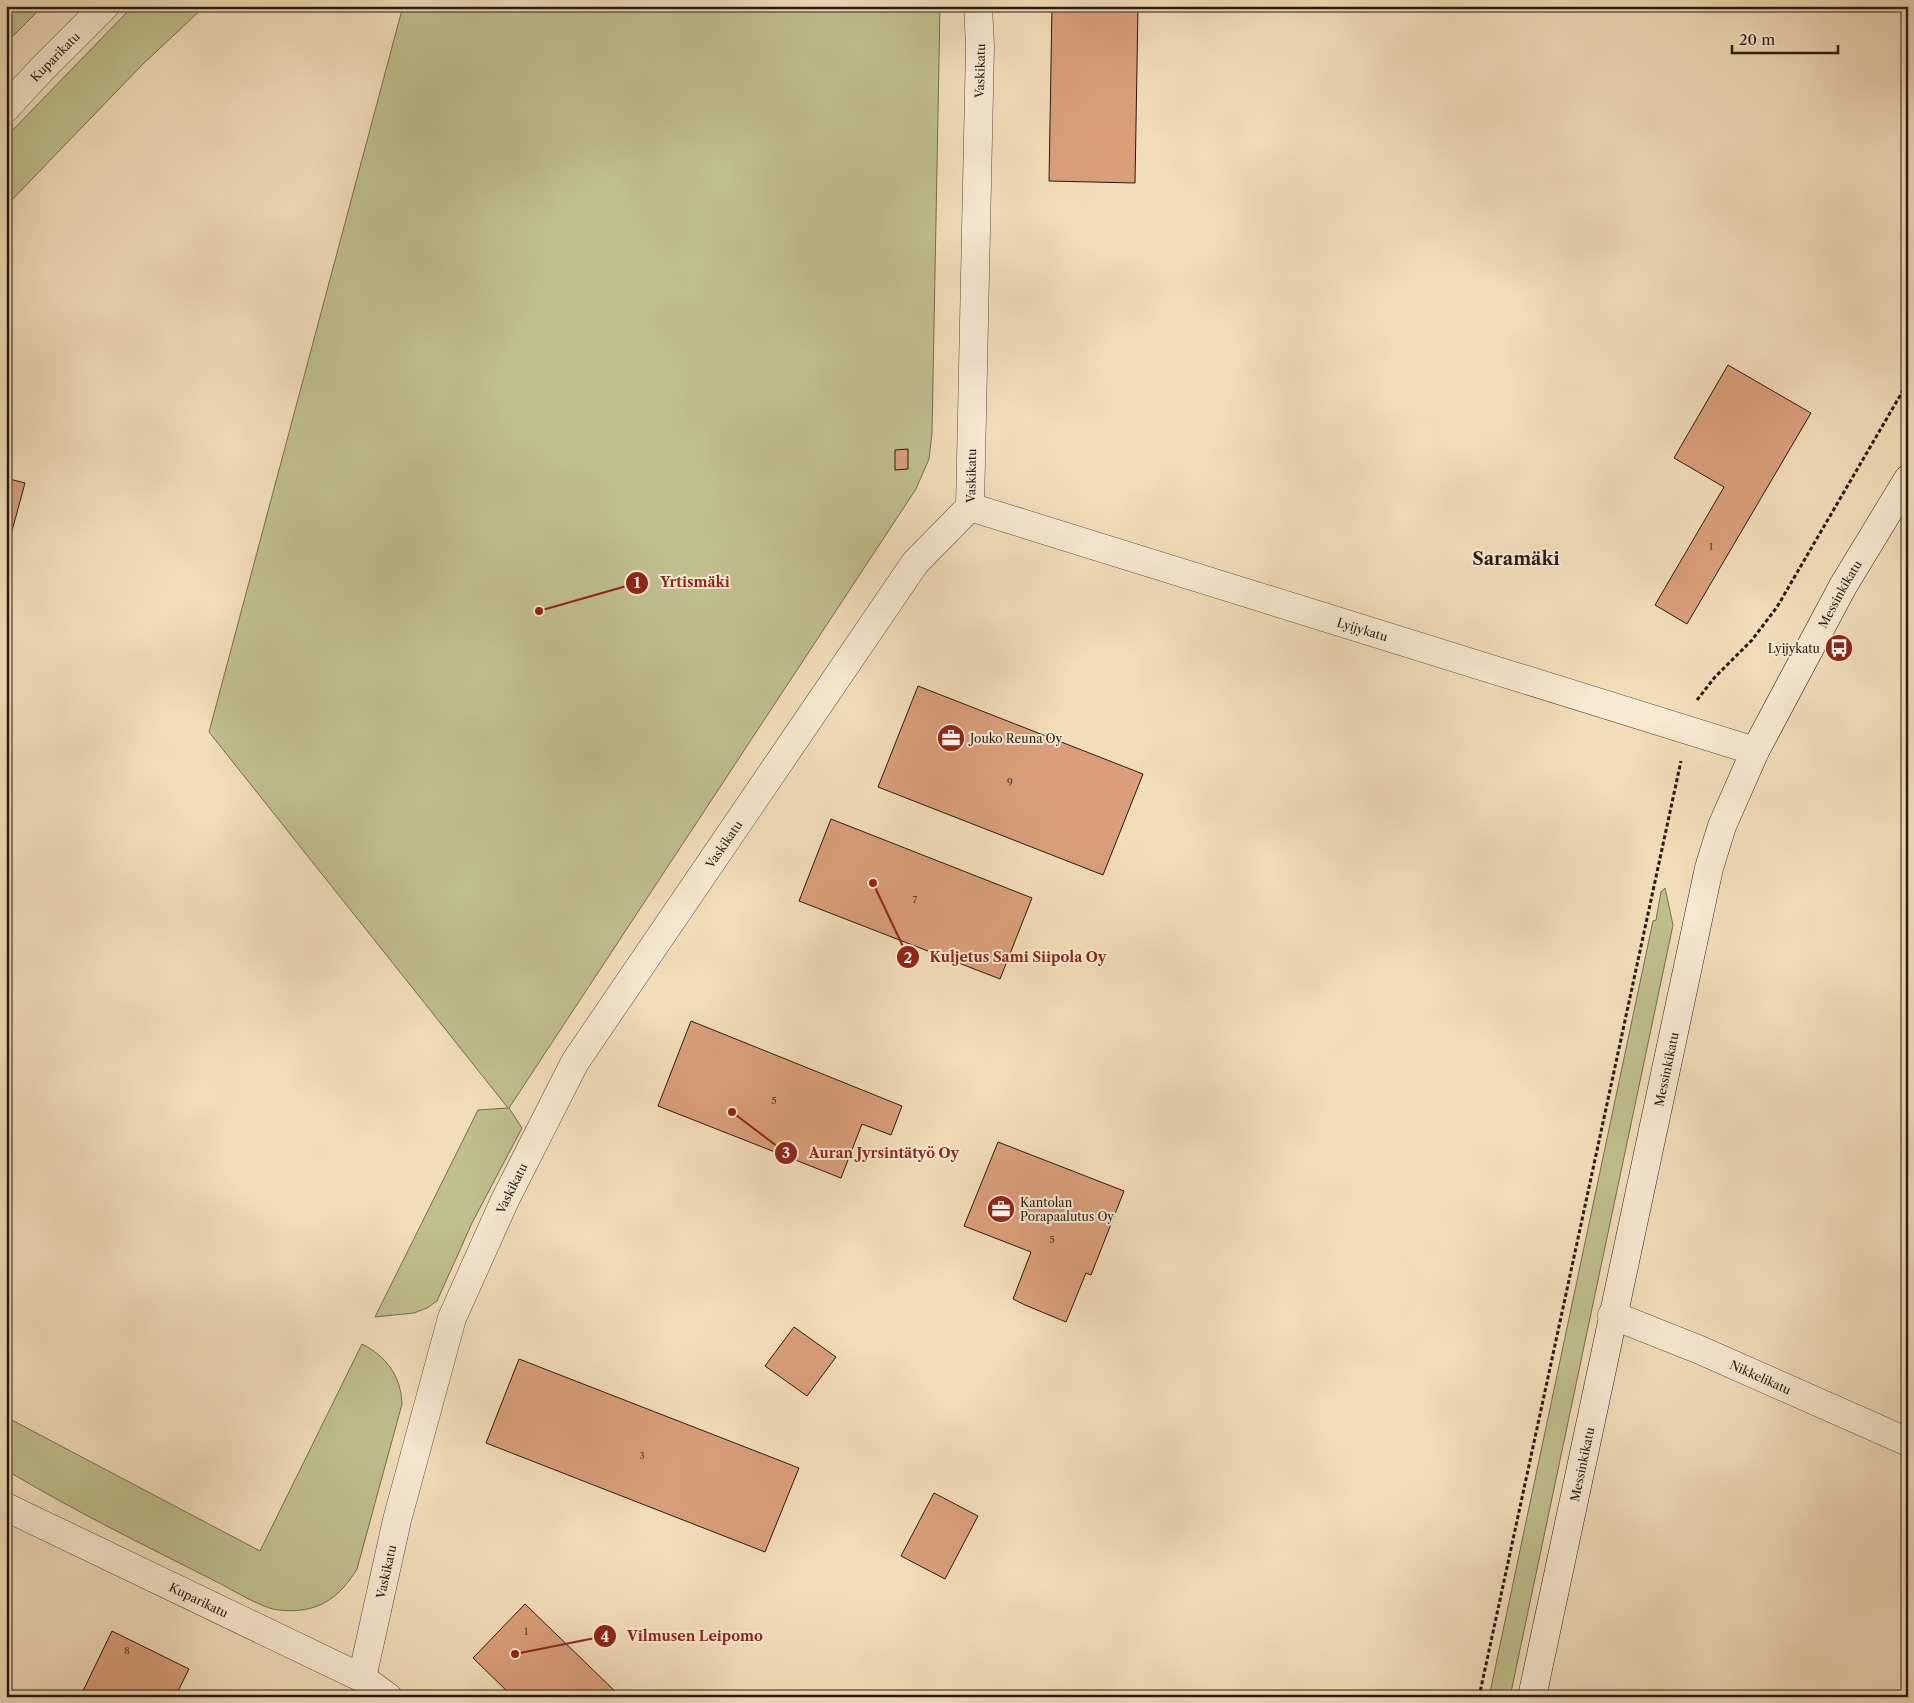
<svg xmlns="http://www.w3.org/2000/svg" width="1914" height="1703" font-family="'Libre Caslon Text',serif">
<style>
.green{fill:#bfbf8c;stroke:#726d4f}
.building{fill:#da9f7a;stroke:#261b12}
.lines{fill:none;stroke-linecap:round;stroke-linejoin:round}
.street-casing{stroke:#594c3c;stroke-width:29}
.secondary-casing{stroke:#261b12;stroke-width:29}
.path{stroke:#261b12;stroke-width:3;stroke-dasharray:4 2.5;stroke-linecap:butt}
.street{stroke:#f7e9d2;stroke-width:28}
.secondary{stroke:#f7e9d2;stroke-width:28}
.labels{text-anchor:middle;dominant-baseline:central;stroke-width:4;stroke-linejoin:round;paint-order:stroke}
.number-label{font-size:10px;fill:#533c2c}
.street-label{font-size:12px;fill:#261b12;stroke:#f7e9d2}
.poi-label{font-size:12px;fill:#261b12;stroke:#f7e9d2;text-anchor:start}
.district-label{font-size:18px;font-weight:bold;fill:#261b12;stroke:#f7e9d2}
.leader{fill:none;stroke:#8f2418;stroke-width:2}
.callout-dot{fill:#8f2418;stroke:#f7e9d2;stroke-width:2}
.mark-label{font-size:15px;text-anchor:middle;font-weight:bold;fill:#fff}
.callout-label{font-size:14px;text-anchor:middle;font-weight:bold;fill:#8f2418;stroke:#f7e9d2;stroke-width:4;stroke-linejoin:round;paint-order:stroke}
</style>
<rect width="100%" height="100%" fill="#f2ddb9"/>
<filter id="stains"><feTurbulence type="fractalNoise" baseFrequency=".004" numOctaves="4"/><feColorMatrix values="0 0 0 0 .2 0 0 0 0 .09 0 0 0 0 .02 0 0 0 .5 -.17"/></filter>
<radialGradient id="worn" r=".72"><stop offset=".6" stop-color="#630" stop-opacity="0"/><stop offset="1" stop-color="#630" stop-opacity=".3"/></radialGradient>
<path class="green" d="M6,6H43L6,43Z
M133,6H205L143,64L6,206V137Z
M403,6H940L932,433L929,459L916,489L509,1108L522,1128L472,1223L437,1301L427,1308L414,1313L375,1317L478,1110L508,1108L209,732Z
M1665,888L1673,925L1510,1697H1489L1653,921L1656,920L1661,892Z
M362,1344C386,1356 401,1376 402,1404L357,1569C338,1600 316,1614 279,1610C263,1609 233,1590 217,1582C146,1546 74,1511 6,1470V1417L260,1551Z"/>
<path class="building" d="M1052,6H1138L1135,183L1049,181Z
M1728,365L1811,413L1687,624L1655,605L1724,487L1674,458Z
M908,449V469L895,470V450Z
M6,478L25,483L6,553Z
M918,686L1143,774L1103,875L878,787Z
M831,819L1032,898L1000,979L799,901Z
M691,1021L902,1106L891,1135L862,1124L841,1178L658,1106Z
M998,1142L1124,1191L1091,1275L1086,1273L1066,1322L1025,1305L1013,1299L1031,1252L964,1226Z
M794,1327L836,1357L807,1396L765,1366Z
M519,1359L799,1468L765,1552L486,1443Z
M934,1493L978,1516L945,1579L901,1556Z
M525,1604L621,1697H513L473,1658Z
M112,1631L189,1669L175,1697H80Z"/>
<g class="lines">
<defs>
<g id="street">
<path id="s1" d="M6,108L41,70L105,6"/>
<path id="s2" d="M970,507L1755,751"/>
<path id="s3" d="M1612,1315L1700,1350L1908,1442"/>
<path id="s4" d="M6,1507L362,1678L388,1697"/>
<path id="s5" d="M362,1678L397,1520L452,1318L505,1200L575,1062L915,563L970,507L980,46L978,6"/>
</g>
<g id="secondary">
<path id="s6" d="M1532,1697L1709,868L1722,826L1755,751L1843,586L1908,479"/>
</g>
</defs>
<use href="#street" class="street-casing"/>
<use href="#secondary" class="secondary-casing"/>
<path class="path" d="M1697,700L1715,677L1752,640L1777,607L1908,382
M1479,1697L1681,761"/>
<use href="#street" class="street"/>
<use href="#secondary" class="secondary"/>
</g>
<defs>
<symbol id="bus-disc" viewBox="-11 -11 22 22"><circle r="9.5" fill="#8f2418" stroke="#f7e9d2"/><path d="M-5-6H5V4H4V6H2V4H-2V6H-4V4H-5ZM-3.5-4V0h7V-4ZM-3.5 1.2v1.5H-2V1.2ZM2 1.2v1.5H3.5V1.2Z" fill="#fff"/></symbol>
<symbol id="office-disc" viewBox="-11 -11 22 22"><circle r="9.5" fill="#8f2418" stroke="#f7e9d2"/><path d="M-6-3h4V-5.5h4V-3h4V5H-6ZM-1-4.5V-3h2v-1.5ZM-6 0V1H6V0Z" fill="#fff"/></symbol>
</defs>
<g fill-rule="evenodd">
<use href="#bus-disc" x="1823" y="632" width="32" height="32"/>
<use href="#office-disc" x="935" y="722" width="32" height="32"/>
<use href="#office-disc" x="985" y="1193" width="32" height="32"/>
</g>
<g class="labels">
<g class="number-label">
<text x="1711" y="546">1</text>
<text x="1010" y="781">9</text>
<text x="915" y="899">7</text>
<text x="774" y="1100">5</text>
<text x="1052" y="1239">5</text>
<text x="642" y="1455">3</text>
<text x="526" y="1631">1</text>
<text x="127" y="1650">8</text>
</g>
<g class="street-label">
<text stroke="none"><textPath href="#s1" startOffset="71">Kuparikatu</textPath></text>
<text stroke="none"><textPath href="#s5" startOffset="1774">Vaskikatu</textPath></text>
<text stroke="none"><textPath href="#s5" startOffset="1369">Vaskikatu</textPath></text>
<text stroke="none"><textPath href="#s6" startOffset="1152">Messinkikatu</textPath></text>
<text stroke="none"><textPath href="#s2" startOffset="411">Lyijykatu</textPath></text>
<text stroke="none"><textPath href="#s5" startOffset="919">Vaskikatu</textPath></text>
<text stroke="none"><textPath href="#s6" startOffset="642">Messinkikatu</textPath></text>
<text stroke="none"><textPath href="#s5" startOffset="514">Vaskikatu</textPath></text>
<text stroke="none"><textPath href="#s3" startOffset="161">Nikkelikatu</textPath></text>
<text stroke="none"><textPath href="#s6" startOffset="238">Messinkikatu</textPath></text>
<text stroke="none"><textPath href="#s5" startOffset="109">Vaskikatu</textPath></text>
<text stroke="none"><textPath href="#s4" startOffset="214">Kuparikatu</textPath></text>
</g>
<g class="poi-label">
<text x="1820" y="648" text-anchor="end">Lyijykatu</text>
<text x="970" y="738">Jouko Reuna Oy</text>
<text x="1020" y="1202">Kantolan<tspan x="1020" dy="14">Porapaalutus Oy</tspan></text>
</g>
<g class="district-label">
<text x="1516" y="559">Saramäki</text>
</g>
</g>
<path class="leader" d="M539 611L637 583M873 883L908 957M732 1112L786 1153M515 1654L605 1636"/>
<g class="callout-dot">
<circle cx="539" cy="611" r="5"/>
<circle cx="873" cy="883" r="5"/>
<circle cx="732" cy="1112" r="5"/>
<circle cx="515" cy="1654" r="5"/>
<circle cx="637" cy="583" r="12"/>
<circle cx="908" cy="957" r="12"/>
<circle cx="786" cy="1153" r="12"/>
<circle cx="605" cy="1636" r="12"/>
</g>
<g class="mark-label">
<text x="637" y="588">1</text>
<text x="908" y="963">2</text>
<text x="786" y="1158">3</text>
<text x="605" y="1642">4</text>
</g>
<g class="callout-label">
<text x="695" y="587">Yrtismäki</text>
<text x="1018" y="962">Kuljetus Sami Siipola Oy</text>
<text x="884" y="1158">Auran Jyrsintätyö Oy</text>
<text x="695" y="1641">Vilmusen Leipomo</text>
</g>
<rect width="1914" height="1703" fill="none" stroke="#f2ddb9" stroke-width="25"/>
<rect x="8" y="8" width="1899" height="1688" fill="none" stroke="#261b12" stroke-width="2.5"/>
<rect x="12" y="12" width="1889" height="1678" fill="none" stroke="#261b12"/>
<path d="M1732 45v8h106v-8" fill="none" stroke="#261b12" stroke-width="2.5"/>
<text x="1739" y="45" font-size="15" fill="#261b12" stroke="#f7e9d2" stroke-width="4" paint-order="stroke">20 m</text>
<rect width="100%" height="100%" filter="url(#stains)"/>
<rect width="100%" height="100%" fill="url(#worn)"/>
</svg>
